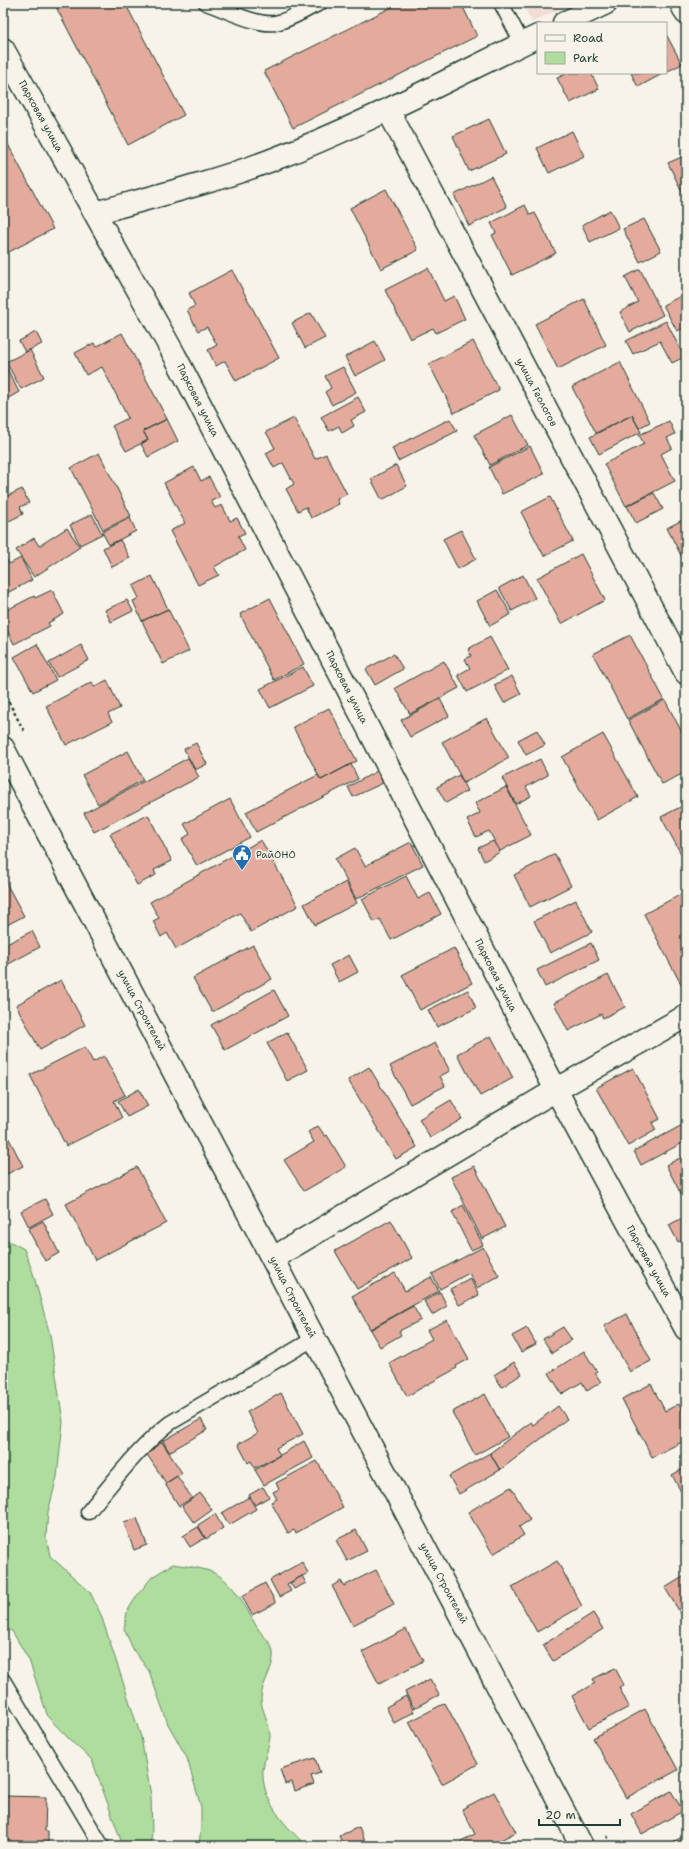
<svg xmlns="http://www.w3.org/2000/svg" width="689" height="1849" font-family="'Shantell Sans',sans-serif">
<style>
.built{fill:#f1ddd2}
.green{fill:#aedd9d;stroke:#668d68}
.building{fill:#e4ab9d;stroke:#1f3d34}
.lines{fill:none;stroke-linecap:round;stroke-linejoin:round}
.lane-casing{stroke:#1f3d34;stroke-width:17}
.street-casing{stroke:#1f3d34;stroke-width:25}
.secondary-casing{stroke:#1f3d34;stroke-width:25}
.path{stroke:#1f3d34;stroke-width:2.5;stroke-dasharray:3 3;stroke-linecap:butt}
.lane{stroke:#f7f3e8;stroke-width:14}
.street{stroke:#f7f3e8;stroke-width:22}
.secondary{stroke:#f7f3e8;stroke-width:22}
.labels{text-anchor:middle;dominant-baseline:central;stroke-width:3.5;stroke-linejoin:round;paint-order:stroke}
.street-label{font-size:10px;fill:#1f3d34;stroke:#f7f3e8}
.poi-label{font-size:10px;fill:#1f3d34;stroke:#f7f3e8;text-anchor:start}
</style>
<rect width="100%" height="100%" fill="#f7f3e8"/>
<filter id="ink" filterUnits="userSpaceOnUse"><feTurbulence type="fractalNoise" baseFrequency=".025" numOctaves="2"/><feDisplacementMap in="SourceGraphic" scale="8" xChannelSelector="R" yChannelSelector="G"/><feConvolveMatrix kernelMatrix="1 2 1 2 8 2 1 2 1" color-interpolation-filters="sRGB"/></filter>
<g filter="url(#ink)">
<path class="built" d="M522,3H573L532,22Z"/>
<path class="green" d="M3,1240L9,1241L24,1249L33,1273L50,1335L63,1422L57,1477L48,1512L46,1537L50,1556L90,1592L101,1615L141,1737L151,1796L152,1833L150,1846H123L92,1760L70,1740L48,1717L29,1660L12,1631L3,1627Z
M173,1564C184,1566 196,1567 206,1570C233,1577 244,1606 257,1627C262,1636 272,1642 273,1652C275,1668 261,1683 261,1699C261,1710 270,1722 270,1737C269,1748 264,1759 263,1770C261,1801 286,1827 307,1846H199L201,1825V1807L187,1758L168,1724L149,1671L134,1651L124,1629L127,1612L136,1597L152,1577Z"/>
<path class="building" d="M54,3H125L184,115L128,145Z
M400,3H461L477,36L293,128L264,71Z
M666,34L682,64L666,72Z
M568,73H591L599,89L570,103L557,78Z
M631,73H664L638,87Z
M489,119L506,154L469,171L453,136Z
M572,131L584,156L549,173L537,148Z
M3,135L53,229L7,253L3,245Z
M686,155V200L668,163Z
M491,176L507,207L469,226L454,195Z
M386,189L418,250L381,269L350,208Z
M525,205L530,215L535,213L556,253L512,275L492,235L496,233L491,223Z
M610,210L619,228L590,242L582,225Z
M644,219L661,251L640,262L623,229Z
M428,268L444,301L454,296L465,319L436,333L433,328L410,339L385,290Z
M640,269L663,315L630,332L620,312L638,302L625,277Z
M232,270L279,358L236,381L225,361L216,366L208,350L217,345L207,327L198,331L187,310L195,306L189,293Z
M683,295L686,301V327L677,331L663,305Z
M584,299L606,345L558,369L535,324Z
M311,313L325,338L305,348L292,323Z
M666,321L684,357L672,363L660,341L633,354L626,341Z
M36,332L42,344L25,352L19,341Z
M122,333L167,419L143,431L148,440L126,451L112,426L128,418L102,367L86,375L75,353L94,343L96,347Z
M375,341L385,360L355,376L345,357Z
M473,341L499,390L454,413L429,364Z
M30,350L44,377L21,389L6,362Z
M3,361L19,392L3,401Z
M620,362L650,422L639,428L632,415L596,433L572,387Z
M343,367L356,392L332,405L325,392L331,388L325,376Z
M358,397L366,412L351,420L354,426L342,433L339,426L329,431L321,417Z
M512,415L528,445L490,465L474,435Z
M632,415L641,432L599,454L590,437Z
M294,418L315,459L326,454L347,494L337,499L339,504L311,518L306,507L298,511L286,489L294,484L283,463L274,468L266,453L275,448L266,432Z
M167,419L178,441L148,457L141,444L148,440L143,431Z
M450,419L457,431L398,461L392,448Z
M669,421L675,434L667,438L672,448L661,454L675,481L626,506L604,464L644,444L639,435Z
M530,446L544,474L502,494L489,467Z
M99,453L131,516L103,530L71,468Z
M396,465L407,486L382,500L371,479Z
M194,467L201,481L209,477L220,497L211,501L215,508L222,505L230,521L237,518L245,533L238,536L245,550L214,567L219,575L198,585L170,531L185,523L164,483Z
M22,489L29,503L20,507L23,514L3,524V498Z
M654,493L663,509L636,523L627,506Z
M550,497L573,541L544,556L521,512Z
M92,514L102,534L80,545L70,525Z
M130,518L136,531L109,545L102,532Z
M686,518V565L667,528Z
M67,528L80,547L34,577L16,550L34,538L39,546Z
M461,530L476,559L458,569L443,539Z
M120,540L130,558L112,567L103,548Z
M3,553L9,564L21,558L32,580L3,595Z
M581,554L605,600L561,624L537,578Z
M523,575L535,598L512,611L499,588Z
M152,576L168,609L142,621L133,601L139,598L133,586Z
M52,590L64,614L48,623L50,626L14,644L3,622V612L34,596L35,598Z
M497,590L511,614L490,626L477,601Z
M270,598L304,664L274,680L240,614Z
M127,600L133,611L111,622L105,610Z
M168,609L189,651L163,664L142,621Z
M630,635L664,699L627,719L593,654Z
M490,637L508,670L467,692L458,675L470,668L465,659L471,656L468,649Z
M37,644L56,680L33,692L14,657Z
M81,645L89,660L57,677L49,663Z
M394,654L403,669L375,685L366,669Z
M444,661L459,688L410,714L395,688Z
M303,667L313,686L270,708L260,689Z
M512,676L521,694L504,703L494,685Z
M107,680L120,708L108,714L112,722L66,745L46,706L92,682L94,687Z
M440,699L449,716L410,737L401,720Z
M665,700L686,740V772L662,784L628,720Z
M329,708L357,761L321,780L293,727Z
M487,718L509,758L464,783L442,742Z
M537,730L545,745L526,755L518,740Z
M603,734L638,797L597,820L562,757Z
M196,743L207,764L195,770L184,749Z
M128,751L143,780L98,804L82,775Z
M188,758L199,777L94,832L84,813Z
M540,759L548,775L526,787L531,796L516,804L502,778Z
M351,764L358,779L256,832L246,812L318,775L321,780Z
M377,771L383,783L353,797L348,787Z
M459,775L467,791L446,803L437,787Z
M506,787L531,835L500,851L489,831L476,837L467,820L480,813L475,803Z
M230,799L250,837L197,866L182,839L190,834L184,824Z
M686,804V863L661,817Z
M148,815L172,861L154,870L156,875L137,885L110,834Z
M261,840L298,906L251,932L240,913L176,949L167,933L161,937L153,921L159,918L150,902Z
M493,841L500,852L484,861L478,848Z
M411,842L423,865L356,899L335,859L355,848L365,866Z
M555,854L571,886L530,907L514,875Z
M406,876L418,899L430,893L441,914L391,940L380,919L374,922L362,899Z
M346,882L357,903L315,925L304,904Z
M6,883L24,916L3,927V885Z
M685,892L686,986L683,988L644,914Z
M576,900L592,932L550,953L534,921Z
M32,931L40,947L3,967V946Z
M591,943L599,960L545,987L537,970Z
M253,945L272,979L212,1012L193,978Z
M454,948L472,983L420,1010L402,975Z
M349,955L358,972L339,982L330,965Z
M608,975L625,1007L603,1018L601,1014L568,1031L554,1003Z
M61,980L85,1025L40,1050L16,1005Z
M274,990L288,1016L225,1050L211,1025Z
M468,990L476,1008L437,1027L428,1010Z
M287,1032L308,1070L287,1081L267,1043Z
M491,1036L513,1078L480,1096L457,1054Z
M435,1043L450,1071L440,1076L445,1086L410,1104L390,1066Z
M85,1047L93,1062L104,1056L125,1095L114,1101L122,1118L66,1146L30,1075Z
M369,1067L417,1147L396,1159L348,1080Z
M633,1068L660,1119L652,1123L656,1130L628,1146L596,1088Z
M139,1089L148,1106L127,1117L118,1101Z
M451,1100L462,1119L430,1138L419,1119Z
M686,1123V1141L641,1165L634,1151Z
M318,1126L325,1136L327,1135L346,1167L304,1191L284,1160L314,1142L308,1132Z
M3,1127L23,1166L3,1176Z
M686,1155V1202H685L666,1165Z
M474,1166L505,1227L482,1239L451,1177Z
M137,1167L166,1223L95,1260L66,1204Z
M45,1199L53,1214L29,1227L21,1211Z
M463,1205L483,1245L471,1250L452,1212Z
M686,1216V1237L678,1242L669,1225Z
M391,1220L412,1258L357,1289L335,1251Z
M43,1221L59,1253L45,1261L28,1229Z
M483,1247L499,1276L477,1288L469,1273L440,1289L432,1274Z
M395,1273L405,1291L431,1277L439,1291L370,1329L352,1296Z
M470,1278L479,1295L459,1305L450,1289Z
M440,1292L447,1306L432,1315L424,1301Z
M413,1306L421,1320L399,1331L401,1335L380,1347L370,1330Z
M627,1314L651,1361L630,1372L604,1326Z
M447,1320L469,1359L456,1366L457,1368L407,1396L389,1363L432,1339L427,1330Z
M563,1327L572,1340L552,1353L543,1339Z
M527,1328L536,1344L521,1352L512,1336Z
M584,1351L597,1372L595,1373L601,1382L587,1391L582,1382L562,1394L549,1373Z
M514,1362L522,1374L502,1387L494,1375Z
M651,1384L665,1411L679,1404L686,1417V1440L652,1457L622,1399Z
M281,1393L303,1434L276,1448L280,1455L255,1468L251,1461L248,1463L238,1444L258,1433L247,1412Z
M485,1394L508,1437L475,1455L452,1412Z
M558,1406L567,1419L500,1470L490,1453L531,1422L533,1425Z
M201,1419L207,1430L169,1452L163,1441Z
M304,1441L313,1458L264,1485L255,1470Z
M162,1442L182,1473L166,1483L146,1453Z
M490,1453L500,1470L459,1494L449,1476Z
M317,1461L343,1507L296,1533L294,1530L288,1533L271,1502L277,1499L273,1492L279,1489L276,1483Z
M686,1467V1501L672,1475Z
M177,1476L192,1498L179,1506L165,1484Z
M263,1487L269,1497L255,1505L249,1495Z
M511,1487L530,1520L519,1527L524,1535L493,1554L468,1512Z
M200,1493L212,1510L194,1523L182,1506Z
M249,1497L256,1509L229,1525L222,1513Z
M215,1514L223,1528L206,1539L198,1525Z
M137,1518L147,1545L134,1550L124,1523Z
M198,1527L205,1538L190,1547L183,1536Z
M356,1530L367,1551L347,1561L336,1540Z
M557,1561L582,1606L537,1632L512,1587Z
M302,1562L308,1573L287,1584L291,1591L279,1597L270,1580Z
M376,1570L394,1604L353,1625L332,1586L341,1581L344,1586Z
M686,1575V1622L665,1588Z
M302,1576L306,1583L294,1589L290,1583Z
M265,1583L276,1603L252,1615L242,1596Z
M593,1613L603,1629L553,1661L543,1645Z
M406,1629L423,1661L379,1684L362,1652Z
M615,1668L624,1685L619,1687L629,1707L589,1728L572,1696L595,1683L593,1679Z
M430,1679L439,1695L414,1708L405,1692Z
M406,1696L414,1712L394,1723L386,1707Z
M445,1703L478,1764L442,1784L409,1722Z
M645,1709L678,1770L626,1798L593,1738Z
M315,1758L320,1773L311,1776L314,1784L295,1791L292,1782L285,1784L280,1769Z
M671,1791L683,1811L642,1834L631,1814Z
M494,1792L516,1832L489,1846H464L461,1841L475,1834L462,1809Z
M3,1796L46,1797L45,1831H48V1846H3Z
M359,1827L367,1846H344L339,1836Z
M686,1835V1846H665Z"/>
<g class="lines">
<defs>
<path id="lane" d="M206,3C224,9 257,26 275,23C291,20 305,10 320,3
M501,3L522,43
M88,1512C114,1481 138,1448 170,1423L315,1338
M3,1680L102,1846"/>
<path id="street" d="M681,3L686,13
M564,23L606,3
M3,49L175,356L556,1090L686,1329
M388,110L686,673
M95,213C153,197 213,182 269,161C362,126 449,79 538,36
M273,1258L556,1090L686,1016"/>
<path id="secondary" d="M3,748L582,1846"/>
</defs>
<use href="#lane" class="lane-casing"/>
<use href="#street" class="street-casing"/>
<use href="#secondary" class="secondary-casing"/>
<path class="path" d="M3,691L25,733
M607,1836L612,1846"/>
<use href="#lane" class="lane"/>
<use href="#street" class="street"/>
<use href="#secondary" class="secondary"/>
</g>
</g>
<defs>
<symbol id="civic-pin" viewBox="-11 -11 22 30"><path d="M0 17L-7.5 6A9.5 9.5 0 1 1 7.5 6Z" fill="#1f6fb2" stroke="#f7f3e8"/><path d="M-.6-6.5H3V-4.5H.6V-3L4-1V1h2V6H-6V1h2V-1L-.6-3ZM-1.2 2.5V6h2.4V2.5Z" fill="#fff"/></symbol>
</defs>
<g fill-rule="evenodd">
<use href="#civic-pin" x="231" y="843" width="22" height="30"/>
</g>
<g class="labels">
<g class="street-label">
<text transform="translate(41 116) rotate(61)">Парковая улица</text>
<text transform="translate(537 392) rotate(62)">улица Геологов</text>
<text transform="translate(198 400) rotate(63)">Парковая улица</text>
<text transform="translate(347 687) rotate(63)">Парковая улица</text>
<text transform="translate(496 975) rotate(63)">Парковая улица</text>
<text transform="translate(142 1010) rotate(62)">улица Строителей</text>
<text transform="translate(649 1261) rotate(61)">Парковая улица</text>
<text transform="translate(293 1297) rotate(63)">улица Строителей</text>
<text transform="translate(444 1583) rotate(62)">улица Строителей</text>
</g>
<g class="poi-label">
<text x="256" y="854">РайОНО</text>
</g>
</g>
<rect width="689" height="1849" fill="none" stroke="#f7f3e8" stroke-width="16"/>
<rect x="8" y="8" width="673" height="1833" fill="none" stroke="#1f3d34" stroke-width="1.5" filter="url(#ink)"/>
<rect x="537" y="22" width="130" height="52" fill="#f7f3e8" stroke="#a1aaa0"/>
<rect x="545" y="35" width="20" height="6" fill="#f7f3e8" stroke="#a1aaa0"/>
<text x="573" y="42" font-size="12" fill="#1f3d34">Road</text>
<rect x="545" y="52" width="20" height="12" fill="#aedd9d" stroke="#a1aaa0"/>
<text x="573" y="62" font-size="12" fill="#1f3d34">Park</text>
<path d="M539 1819v6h81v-6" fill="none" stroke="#1f3d34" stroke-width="2"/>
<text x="545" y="1819" font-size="12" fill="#1f3d34" stroke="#f7f3e8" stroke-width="3" paint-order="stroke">20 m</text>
</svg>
